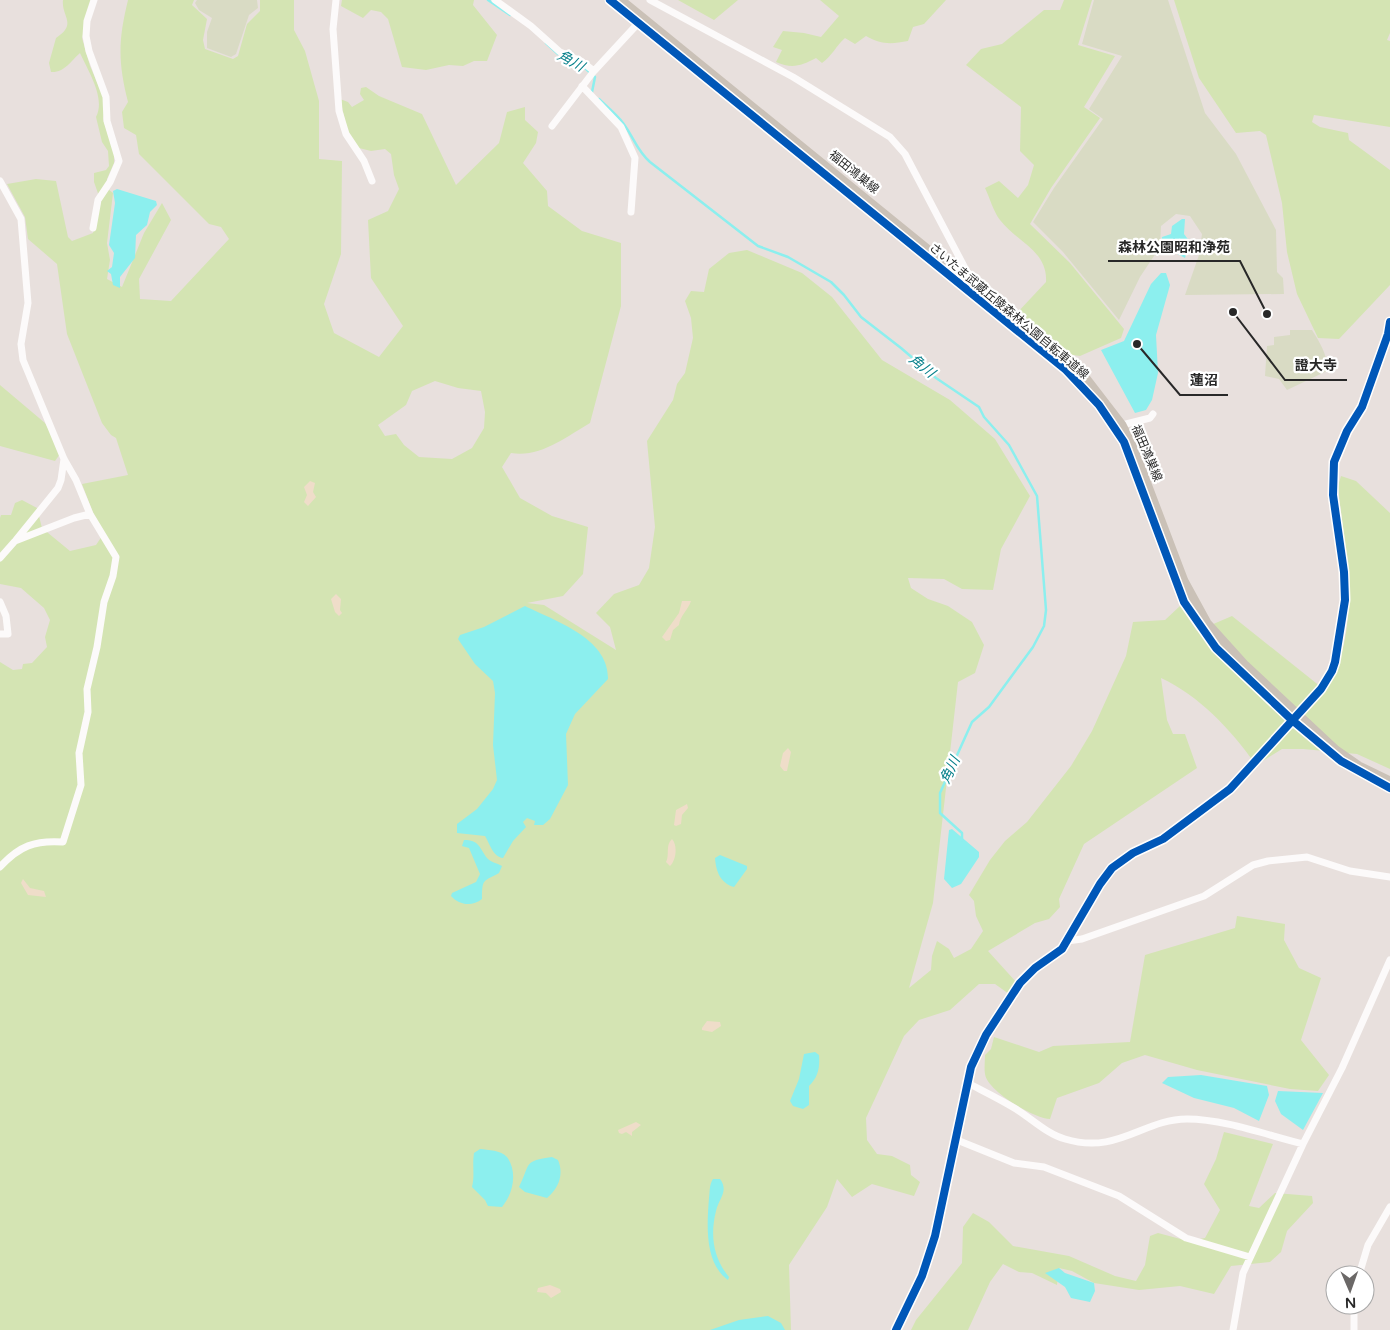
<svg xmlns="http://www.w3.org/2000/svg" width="1390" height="1330" font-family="'Varela Round','Noto Sans JP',sans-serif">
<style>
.green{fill:#d4e4b3;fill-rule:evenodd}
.sand{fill:#efddc9}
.cemetery{fill:#d9dbc4}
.water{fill:#8cefee}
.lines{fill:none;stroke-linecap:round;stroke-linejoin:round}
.stream{stroke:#8cefee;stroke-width:2.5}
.minor{stroke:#fcfafa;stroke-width:7}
.major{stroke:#cac1b7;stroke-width:9}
.cycleway-casing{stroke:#fff;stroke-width:11}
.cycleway{stroke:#0057b8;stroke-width:8}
.labels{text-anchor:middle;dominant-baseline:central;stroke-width:4.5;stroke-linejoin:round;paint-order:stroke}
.street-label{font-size:12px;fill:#282828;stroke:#fff}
.water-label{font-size:14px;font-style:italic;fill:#07808b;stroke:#fff}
.leader{fill:none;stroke:#282828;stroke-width:2}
.callout-dot{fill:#282828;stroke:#fff;stroke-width:2}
.callout-label{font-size:14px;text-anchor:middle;font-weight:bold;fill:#282828;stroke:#fff;stroke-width:4.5;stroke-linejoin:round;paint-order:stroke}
</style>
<rect width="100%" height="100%" fill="#e8e0dd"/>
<path class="green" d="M63,0H95L82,38L90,66L104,98L105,110L103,119L114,153V163L107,179L108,189L113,193L107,243L110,260L107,279L122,287L144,233L162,203L171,220L139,279L140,299L171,301L229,239L221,227L209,224L139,154L136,135L124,128L122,112L128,102C118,62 118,41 128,0H194L192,5L207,19L203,40L205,49L233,59L238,56L247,24L260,11V0H294V30L305,51L319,101V159L342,161L341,254L324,304L334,333L379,357L403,326L371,278L368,220L388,211L399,189L394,175L391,154L385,149L371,151L359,148L348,133L340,99L348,102L352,107L364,100L360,94L361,88L366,87L379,96L422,114L456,185L499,143L507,112L525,107V120L538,132L536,143L523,163L547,191L548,206L582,231L621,243V306L590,423C566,437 540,458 511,453L502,467L520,498L552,516L588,527L583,574L563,596L527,603L544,605L616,650L610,627L596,613L614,594L639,585L649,568L655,527L647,441L673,400L677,384L685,373L693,338L691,318L685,301L691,291L704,292L709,269L729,253L747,250L802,273L832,297L882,360L950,400L995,439L1030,496L1001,549L993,590L962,589L944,579L908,578L911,588L928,599L948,606L972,622L984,645L975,673L958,682L933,903L909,988L931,970L932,956L937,941L949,949L954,958L971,949L983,931L976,916L974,901L969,895L990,860L1005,841L1027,822L1071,766L1092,731L1126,656L1133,622L1165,620L1180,606L1197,631L1232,616L1326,691C1363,626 1345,556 1338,486L1341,476L1356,481L1390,513V769L1357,754L1303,749H1282L1256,765C1232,731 1200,696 1161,678L1167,720L1173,734H1185L1197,768L1084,844L1059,899L1060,907L1049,919L1035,923L988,951L1017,983L1009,994L995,984H979L950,1010L919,1020L904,1036L866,1118L867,1140L877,1154L892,1156L910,1165L911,1175L920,1182L914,1196L872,1184L852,1197L837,1179L827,1207L789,1265L791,1330H0V662L13,670L22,669L23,664L32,663L47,647L45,637L50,620L44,608L21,588L0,584V518L1,515H11L15,503L22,500L37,508L42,528L70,551L96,545L102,536L82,484L128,475L116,438L111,435L102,423L67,334L57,264L28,239L25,217L7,184L36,179L56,181L68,237L72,241L93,233L100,199L94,182V173L106,170L109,166L108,151L102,142L96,117C106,98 88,71 80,53C71,61 64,73 51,72L49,63L56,38C78,24 61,16 63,0ZM435,381L458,388L481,391L485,412L484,428L472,448L452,459L419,457L404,445L396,434L385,436L378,425L406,405L412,391Z
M342,0H474L473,5L497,35L487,61H474L463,66L449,65L426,70L402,67L388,19L381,12L371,10L363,18L341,6Z
M678,0H738L714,20Z
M820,0H946L924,24L913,27L908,41C892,44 881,45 866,36L855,44L845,38C836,46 832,56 822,63L816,58C801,66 792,69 776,62L782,50L773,47L783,31L804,33L821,37L839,16Z
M1064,0H1092L1078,45L1115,56L1084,107L1100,118L1051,188L1030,224L1070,263L1124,329L1121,338L1080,356L1066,354L1016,314L1046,282C1048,251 1017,242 1000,220C993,211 990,198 985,188L999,181L1018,198L1028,185L1034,165L1020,151L1021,107L966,65L981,49L1002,44L1044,10H1060Z
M1174,0H1390V33L1387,40L1390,41V127L1314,115L1312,122L1320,127L1348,133L1349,140L1390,170V285L1339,339L1318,338L1297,294L1287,252L1282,203L1266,135L1260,131L1236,133L1199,78Z
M0,385L45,423L51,433L60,454L55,461L0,446Z
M1237,916L1285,924L1284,940L1299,968L1321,978L1301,1040L1329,1075L1318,1091L1290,1089L1197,1070L1145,1055L1122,1063L1099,1083L1057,1098L1050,1119C1035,1119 987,1091 985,1074C984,1068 985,1061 985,1055L991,1049L994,1037L1039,1052L1053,1046L1130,1042L1145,955L1235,928Z
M1224,1132L1273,1144L1249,1206L1259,1208L1275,1193L1312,1196L1313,1203L1287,1231L1281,1252L1270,1262L1231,1266L1214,1294L1180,1286L1139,1290L1094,1283L1072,1271L1059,1268L1057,1285L1032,1273L1019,1272L1003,1264L990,1282L968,1330H911L916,1320L962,1263L963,1227L973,1213L989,1222L1013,1246L1069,1256L1115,1276L1136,1281L1145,1265L1150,1236L1158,1233L1188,1241L1205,1238L1220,1210L1204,1184L1216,1159Z"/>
<path class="sand" d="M310,481L315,483L313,492L316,497L308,506L304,502L307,495L304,487Z
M336,594L341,599L340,610L342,613L339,616L335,612L331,599Z
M682,601H691C688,610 680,616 679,625L673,630L670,640L666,641L662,637L679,613Z
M788,748L791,752L787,771H784L780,766L783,753Z
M687,804L688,808L682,815L681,824L676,826L674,825L676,810Z
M672,839C678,845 676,861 670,866L666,862C670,855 665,845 672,839Z
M23,879L30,888L44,891L46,897L28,895L21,883Z
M707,1021L720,1022L721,1026L712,1032L702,1030V1028Z
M636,1122L641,1125L632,1132V1136L626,1132L622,1134L619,1133L618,1130Z
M550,1285L560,1289L561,1292L551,1298L546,1293L537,1292L538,1288Z"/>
<path class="cemetery" d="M197,0H257L258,8L249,15L236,54L231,57L207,48V32L212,18L199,10L195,3Z
M1094,0H1168L1205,113L1236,154L1276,230L1277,272L1283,278L1284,294L1185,295L1199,255L1202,234L1190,216L1176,214L1161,226L1160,247L1140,277L1119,320L1063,252L1033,222L1054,188L1103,119L1089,109L1122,56L1082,44Z
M1290,330H1312C1320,343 1328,355 1327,371L1287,390L1279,379L1265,376L1267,346L1274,345V337L1290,335Z"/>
<path class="water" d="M117,189L156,201L157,205L150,212L147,225L136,235L135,258L120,277V288L113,285L111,274L107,271L112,267L114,253L109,245L115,203L113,191Z
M1182,219H1185L1184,234L1190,242L1185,258L1161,245L1162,237L1171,234L1172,226Z
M1161,273H1166L1170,285L1156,335L1158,373L1152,400L1146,410L1135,413L1101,350L1124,341L1151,284Z
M525,606C555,621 609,638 608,679L575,714L566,734L568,785L550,819L543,825H534L535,821L527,818L523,822L526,827L513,841L503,858C493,857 490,844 485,836L457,833V824L477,809L493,789L497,780L493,745L495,693L493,681L475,664L458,639L460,635L484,627Z
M952,829L979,852V857L961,884L952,888L944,879L949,830Z
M464,840C479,840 479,847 487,858C490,862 497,863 502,866L499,873C484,882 482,877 482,899C472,907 459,905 451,896L452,893L476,882L480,874L469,848L462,846Z
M720,855L747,866V869L734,887C720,883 716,871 715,858Z
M815,1052L819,1055C820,1068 818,1077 809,1086V1105L803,1109L793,1106L790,1101L799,1079L804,1054Z
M1201,1075L1267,1086L1269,1095L1259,1121L1234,1108L1194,1098L1162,1083L1168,1077Z
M1278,1091L1323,1093L1303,1130L1281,1114L1275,1101Z
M480,1149C488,1150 501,1150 507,1157C518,1172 513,1194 502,1207L488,1206L485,1200L472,1187C475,1175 472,1166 474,1153Z
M552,1157L558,1160C564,1174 559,1188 547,1198L525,1192L519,1187C531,1163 523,1161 552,1157Z
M713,1179H720C729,1191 719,1198 716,1211C710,1235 713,1258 729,1277L728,1280C704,1263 707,1224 709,1198C710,1192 709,1185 713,1179Z
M1059,1268L1065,1273L1094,1283L1095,1291L1090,1302L1071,1298L1065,1287L1045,1273Z
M768,1316L781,1323L785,1330H710L739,1320Z"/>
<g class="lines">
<path class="stream" d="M488,0L510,15
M546,43L558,54
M585,68L595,77L592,92
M599,99C607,107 616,114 623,123C633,136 637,151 650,162L758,246L788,257L831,282L844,295L861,317L901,348L936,378L979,407L984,417L1009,445L1037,496L1046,610L1044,626L1033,647L989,707L972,722L940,793V813L962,833V840"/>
<path class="minor" d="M336,0L333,29L339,111L346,134L364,161L372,181
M495,0L531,26L560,52L581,61L594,71
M650,0L793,77L890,137L905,154L967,272L969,282
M582,86L621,127L635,158L631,212
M552,126L594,71L643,18
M0,181L21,219L28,303L21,344L23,360L64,459L76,480L90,514L116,557L113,576L104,602L97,647L87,689L88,712L79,753L81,785L63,842C35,840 19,846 0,867
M93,228L98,200L110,182L119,161L107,121L106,97L89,51L86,36L87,21L94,0
M1122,425L1150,418L1153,414
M16,540L58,488L61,480L64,459
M0,558L15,541L74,518L90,514
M0,602L6,616L8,634H0
M1067,941L1082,939L1204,896L1253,865L1268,861L1307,857L1350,871L1390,877
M966,1082C983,1091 1000,1099 1016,1109C1032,1119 1047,1134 1065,1139C1118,1155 1143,1119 1187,1119C1223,1119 1267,1135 1303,1144
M957,1140L1014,1163L1044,1167L1119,1196L1186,1238L1250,1257
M1359,1275L1368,1245L1390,1207
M896,1330L922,1276L935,1236L971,1067L986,1035L1020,983L1035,968L1062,949L1100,884L1112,868L1133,853L1163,839L1230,789L1321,689L1332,671L1335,662L1345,600L1344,572L1333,495L1334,462L1347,431L1362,407L1388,334L1390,322
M1233,1330L1243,1273L1303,1144L1342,1068L1390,960
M1354,1330V1305"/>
<path class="major" d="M621,0L1085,377L1122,425L1133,447L1184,581L1207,623L1244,664L1336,750L1359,766L1390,781"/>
<defs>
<path id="cycleway" d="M610,0L1066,370L1099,405L1124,442L1184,602L1216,648L1292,720L1341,761L1390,788
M896,1330L922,1276L935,1236L971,1067L986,1035L1020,983L1035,968L1062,949L1100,884L1112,868L1133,853L1163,839L1230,789L1321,689L1332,671L1335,662L1345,600L1344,572L1333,495L1334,462L1347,431L1362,407L1388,334L1390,322"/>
</defs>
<use href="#cycleway" class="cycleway-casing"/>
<use href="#cycleway" class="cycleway"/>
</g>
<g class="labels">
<g class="street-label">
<text transform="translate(854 172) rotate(39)">福田鴻巣線</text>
<text transform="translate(1009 311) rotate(40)">さいたま武蔵丘陵森林公園自転車道線</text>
<text transform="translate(1147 453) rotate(67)">福田鴻巣線</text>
</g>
<g class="water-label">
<text transform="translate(571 61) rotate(29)">角川</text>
<text transform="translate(922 366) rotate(39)">角川</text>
<text transform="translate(950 770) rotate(-65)">角川</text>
</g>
</g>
<path class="leader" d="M1267 314L1240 261H1108M1233 312L1285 380H1347M1137 344L1180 395H1228"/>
<g class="callout-dot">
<circle cx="1267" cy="314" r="5"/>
<circle cx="1233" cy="312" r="5"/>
<circle cx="1137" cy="344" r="5"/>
</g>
<g class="callout-label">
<text x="1174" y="252">森林公園昭和浄苑</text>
<text x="1316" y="370">證大寺</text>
<text x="1204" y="385">蓮沼</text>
</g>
<g transform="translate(1350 1290) rotate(178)"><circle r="24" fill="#ffffff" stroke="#a9a9a9"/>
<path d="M0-4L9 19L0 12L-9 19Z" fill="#6b6867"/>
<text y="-8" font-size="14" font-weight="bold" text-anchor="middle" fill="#282828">N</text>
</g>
</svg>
